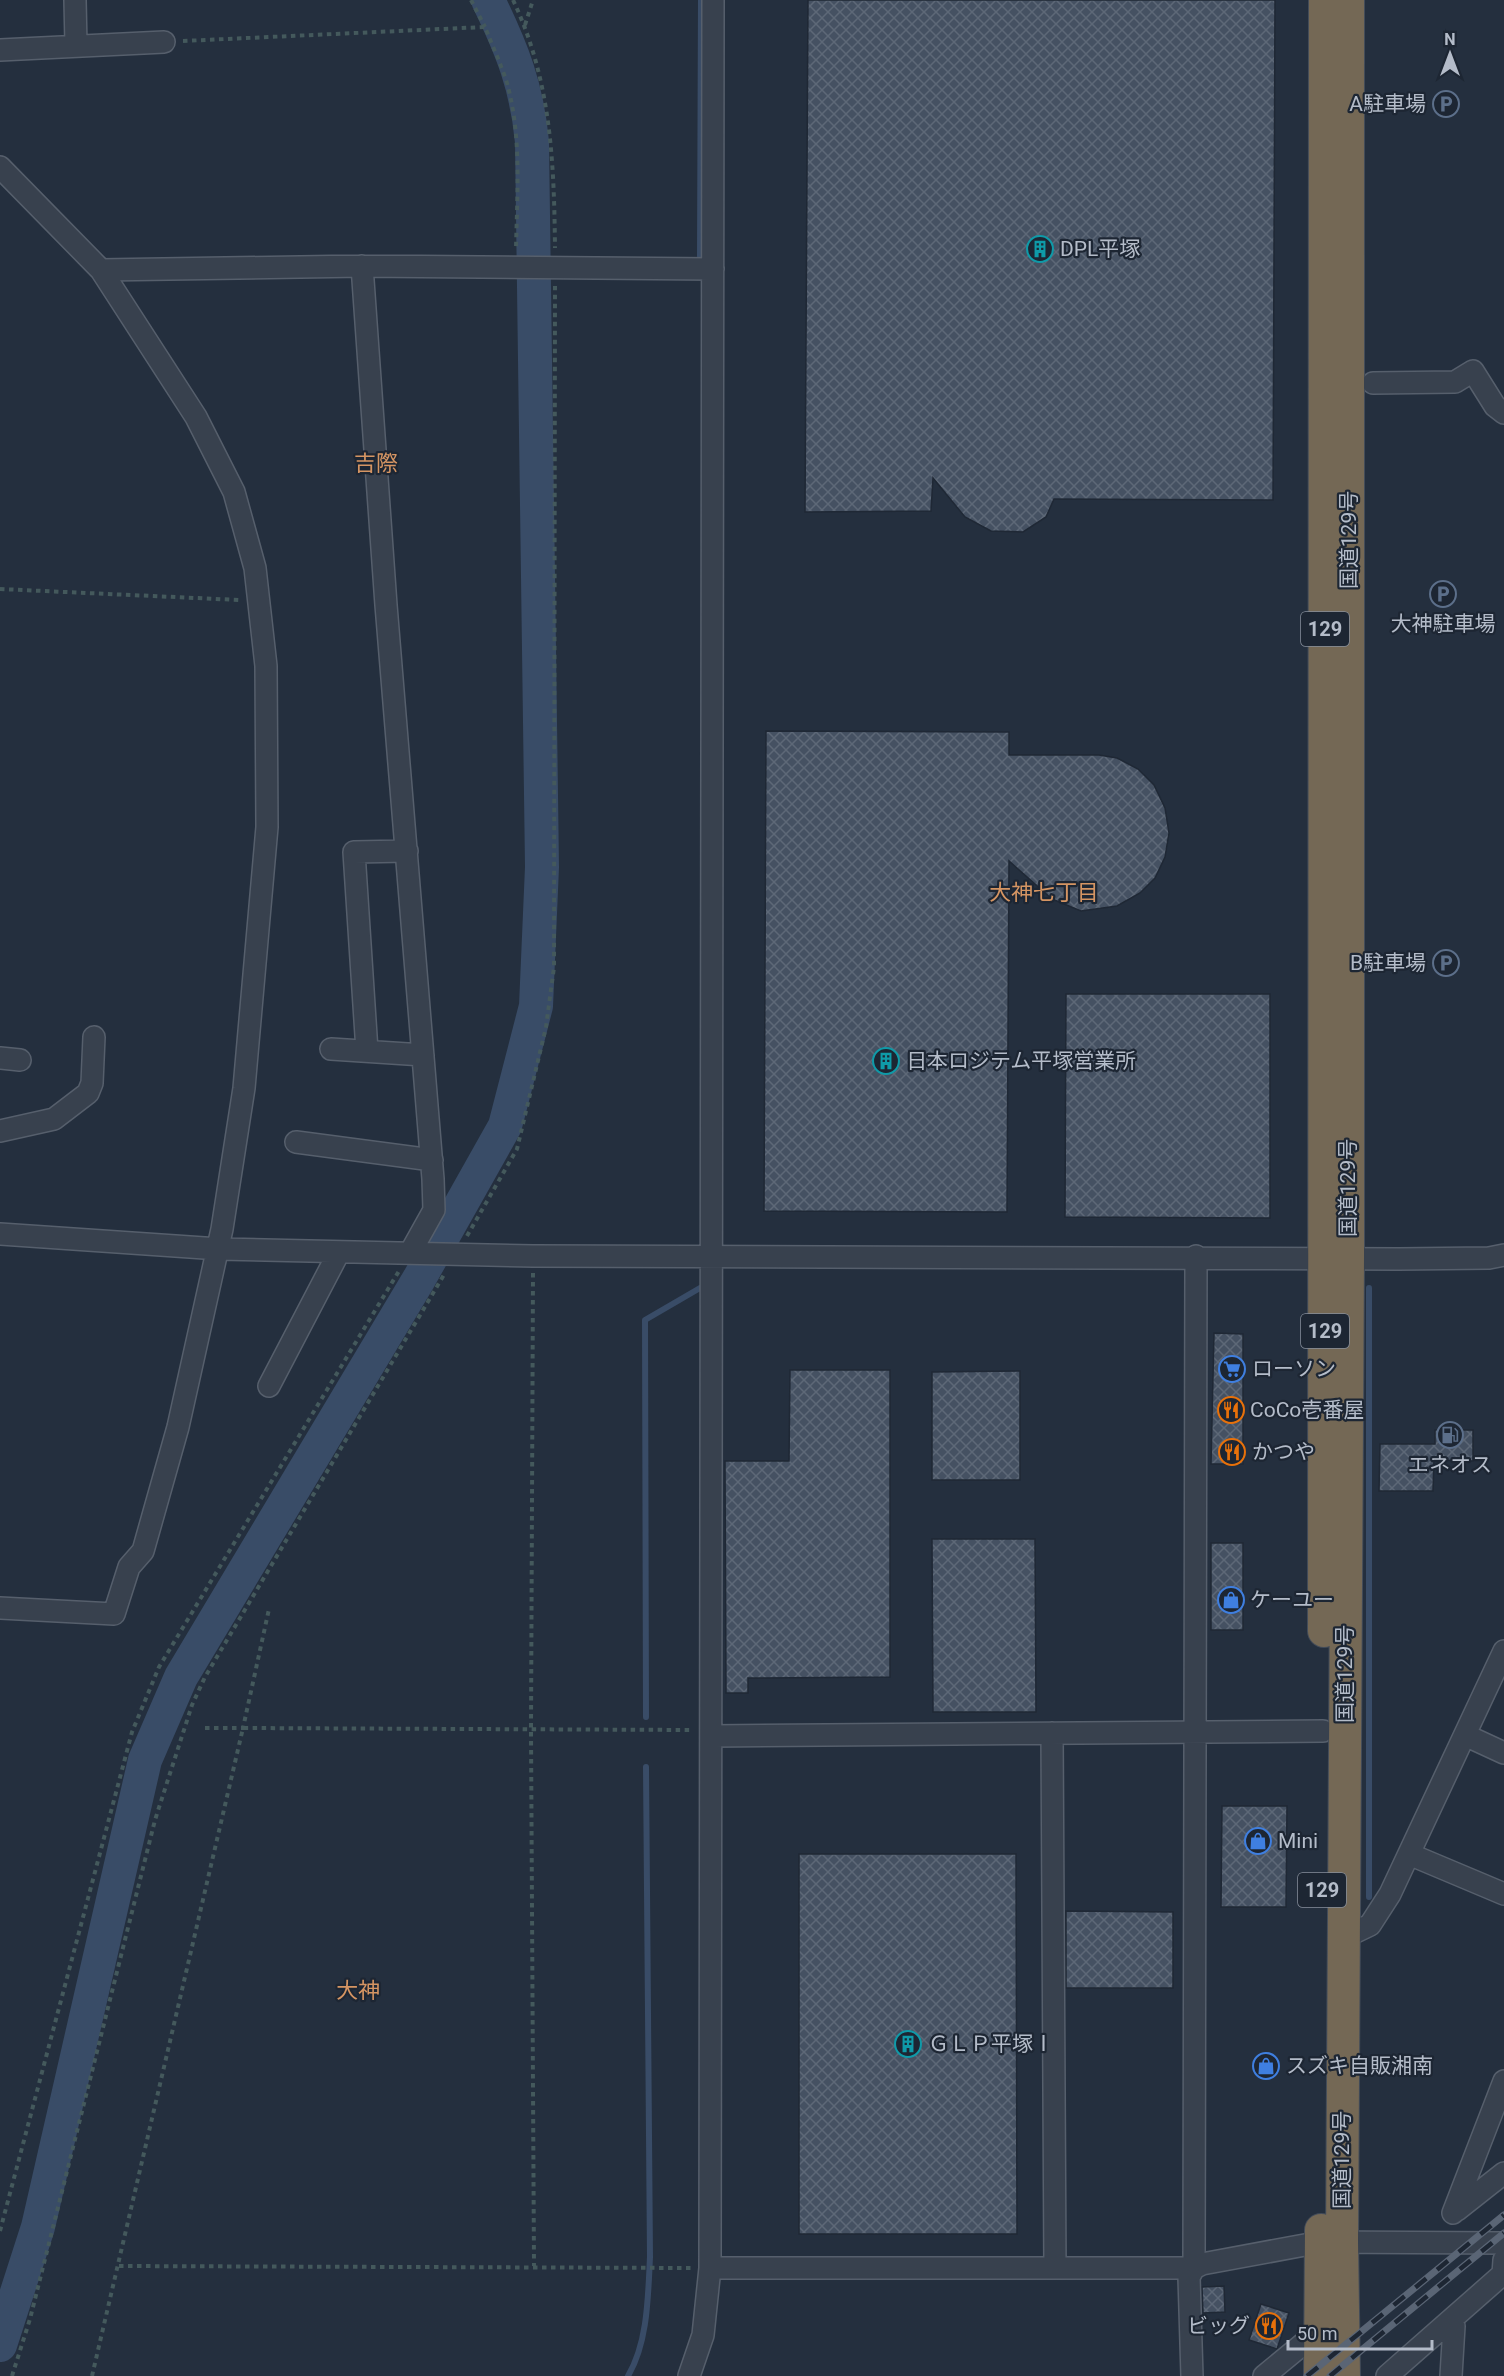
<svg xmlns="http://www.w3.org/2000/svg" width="1504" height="2376" font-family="Roboto,'Noto Sans JP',sans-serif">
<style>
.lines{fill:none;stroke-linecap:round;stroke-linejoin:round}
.stream{stroke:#394c67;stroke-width:6}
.river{stroke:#394c67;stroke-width:34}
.building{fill:url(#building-cross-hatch);stroke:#1f2835;stroke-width:1.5}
.minor-casing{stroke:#565f6c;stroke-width:24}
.highway-casing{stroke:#434c59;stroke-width:34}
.path{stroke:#44595c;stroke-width:4;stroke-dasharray:4.5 4.5;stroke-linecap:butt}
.minor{stroke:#38414e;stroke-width:21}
.highway{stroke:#746855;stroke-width:32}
.rail-casing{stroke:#5a6575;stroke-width:7}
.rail{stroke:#1d2633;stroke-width:4.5;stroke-dasharray:14;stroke-linecap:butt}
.labels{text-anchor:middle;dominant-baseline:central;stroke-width:4.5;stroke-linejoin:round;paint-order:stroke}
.shield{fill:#1d2633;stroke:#878f9c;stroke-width:1.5}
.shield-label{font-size:20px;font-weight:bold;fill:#b4bcc9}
.poi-label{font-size:21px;fill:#b4bcc9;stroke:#1d2633;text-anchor:start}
.street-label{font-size:21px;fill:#b4bcc9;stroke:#1d2633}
.neighbourhood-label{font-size:22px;fill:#d59563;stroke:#1d2633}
</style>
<defs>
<pattern id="building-cross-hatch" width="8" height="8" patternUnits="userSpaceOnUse" patternTransform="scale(1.5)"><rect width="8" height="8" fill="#455162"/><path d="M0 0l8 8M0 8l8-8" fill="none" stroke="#5d6877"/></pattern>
</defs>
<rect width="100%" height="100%" fill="#242f3e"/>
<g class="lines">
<path class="stream" d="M700,256L701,0
M646,1717L645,1320L700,1288
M1369,1897V1288
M628,2376C648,2342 648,2296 650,2257L646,1767"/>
<path class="river" d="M0,2345L38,2227L145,1760L181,1677L419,1279L505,1126L536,1006L542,867L532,142C527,87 512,49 488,0"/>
</g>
<path class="building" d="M808,0H1275L1273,500L1054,499L1046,517L1023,532L991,531L965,517L933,478L931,511L805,512Z
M766,731L1009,732V755H1099L1117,758L1138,769L1154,785L1165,808L1169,833L1165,857L1155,878L1140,893L1117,906L1081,911L1052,899L1009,861L1007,1212L764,1211Z
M1066,994H1270V1218L1065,1217Z
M1214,1333L1243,1334V1464H1211Z
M790,1370H890V1677L748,1678V1693H726L725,1461H789Z
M1020,1371V1480H932V1372Z
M1435,1430H1473V1461L1434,1460L1433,1491H1379L1380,1444H1435Z
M932,1539H1035L1036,1712H933Z
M1211,1543H1243V1630H1211Z
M1222,1806H1287L1286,1907H1221Z
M799,1854H1016L1017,2234H799Z
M1066,1911L1173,1912V1988H1066Z
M1224,2286L1225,2312L1203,2313L1202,2287Z
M1261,2304L1289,2313L1277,2349L1249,2340Z"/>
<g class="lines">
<defs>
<path id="minor" d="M75,0L76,45
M0,50L164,42
M0,167L101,270L196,417L234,492L255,568L266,666L267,827L244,1088L222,1229L178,1427L143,1551L129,1567L114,1614L0,1608
M362,266L386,605L433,1179L434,1210L410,1253
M101,270L362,266L713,269
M1373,383L1455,382L1473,371L1495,406L1504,413
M331,1049L423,1055
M367,1051L354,852L407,851
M0,1058L20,1060
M0,1131L54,1119L88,1093L92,1083L94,1037
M296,1142L432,1160
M0,1234L219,1249L533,1256L1399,1259L1489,1258L1504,1255
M269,1386L339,1252
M1052,1733L1055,2268
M1465,1735L1504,1753
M713,1736L1323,1731
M1409,1854L1504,1894
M1343,1938L1370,1925L1390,1894L1504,1651
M1457,2210L1504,2173
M1453,2213L1504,2081
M710,2268H1194L1196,1256
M689,2376L703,2335L710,2268L713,0
M1192,2376L1189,2277L1194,2268L1202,2264L1321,2242L1504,2243
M1264,2376L1320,2330
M1387,2376L1503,2274L1504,2260
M1451,2376L1454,2326L1451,2320"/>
<path id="highway" d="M1324,1631L1325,0
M1320,2376L1321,2230
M1344,2376L1342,2242L1348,1258V0"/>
</defs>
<use href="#minor" class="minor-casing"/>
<use href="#highway" class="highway-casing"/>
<path class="path" d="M471,0L485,27
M513,0C551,80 554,161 555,248
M525,25L533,0
M183,41L485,27C492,45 501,64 507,83C522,137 517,195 516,249
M0,589L239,600
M467,1236L517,1149L546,1027L554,967L555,286
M533,1273L531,1730L534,2266
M205,1728H243L269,1609
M0,2231L132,1732L159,1667L399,1271
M119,2266L691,2268
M12,2376L30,2319L155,1820L192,1705L205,1677L445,1273
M92,2376L243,1728L691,1730"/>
<use href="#minor" class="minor"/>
<use href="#highway" class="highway"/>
<defs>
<path id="rail" d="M1307,2376L1504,2215
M1330,2376L1504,2233"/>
</defs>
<use href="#rail" class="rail-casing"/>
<use href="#rail" class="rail"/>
</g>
<defs>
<symbol id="parking-ring" viewBox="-11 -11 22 22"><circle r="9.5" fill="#1d2633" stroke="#5c6f8a" stroke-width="1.5"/><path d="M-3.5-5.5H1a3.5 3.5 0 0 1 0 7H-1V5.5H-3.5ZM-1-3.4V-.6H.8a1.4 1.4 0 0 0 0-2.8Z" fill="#5c6f8a"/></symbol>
<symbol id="building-ring" viewBox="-11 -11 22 22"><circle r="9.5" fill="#1d2633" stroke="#0f9aa8" stroke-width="1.5"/><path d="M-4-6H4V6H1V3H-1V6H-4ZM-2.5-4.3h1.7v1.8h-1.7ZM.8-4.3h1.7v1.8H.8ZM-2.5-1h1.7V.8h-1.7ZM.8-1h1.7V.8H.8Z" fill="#0f9aa8"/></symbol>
<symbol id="supermarket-ring" viewBox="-11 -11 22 22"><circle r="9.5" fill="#1d2633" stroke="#3f7fe0" stroke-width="1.5"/><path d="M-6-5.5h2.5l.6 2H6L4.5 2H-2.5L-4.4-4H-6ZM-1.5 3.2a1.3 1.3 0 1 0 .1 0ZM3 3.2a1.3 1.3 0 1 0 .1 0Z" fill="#3f7fe0"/></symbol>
<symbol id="restaurant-ring" viewBox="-11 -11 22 22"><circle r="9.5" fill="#1d2633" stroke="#e8710a" stroke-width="1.5"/><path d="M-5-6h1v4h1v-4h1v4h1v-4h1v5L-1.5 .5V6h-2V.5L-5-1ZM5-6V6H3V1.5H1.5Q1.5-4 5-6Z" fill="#e8710a"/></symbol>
<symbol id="fuel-ring" viewBox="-11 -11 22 22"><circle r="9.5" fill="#1d2633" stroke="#5c6f8a" stroke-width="1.5"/><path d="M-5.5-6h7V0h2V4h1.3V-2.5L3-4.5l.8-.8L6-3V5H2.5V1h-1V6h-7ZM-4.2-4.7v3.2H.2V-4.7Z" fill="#5c6f8a"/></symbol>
<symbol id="shop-ring" viewBox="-11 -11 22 22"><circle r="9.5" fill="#1d2633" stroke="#3f7fe0" stroke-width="1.5"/><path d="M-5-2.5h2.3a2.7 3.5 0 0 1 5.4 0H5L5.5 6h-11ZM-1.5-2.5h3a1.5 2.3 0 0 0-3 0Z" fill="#3f7fe0"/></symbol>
</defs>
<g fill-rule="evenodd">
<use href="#parking-ring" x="1431" y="89" width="30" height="30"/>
<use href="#building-ring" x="1025" y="234" width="30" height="30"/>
<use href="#parking-ring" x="1428" y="579" width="30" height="30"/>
<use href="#parking-ring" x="1431" y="948" width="30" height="30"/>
<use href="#building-ring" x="871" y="1046" width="30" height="30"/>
<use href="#supermarket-ring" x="1217" y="1354" width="30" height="30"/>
<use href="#restaurant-ring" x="1216" y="1395" width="30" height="30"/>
<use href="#fuel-ring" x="1435" y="1420" width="30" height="30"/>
<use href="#restaurant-ring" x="1217" y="1437" width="30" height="30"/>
<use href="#shop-ring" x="1216" y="1585" width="30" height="30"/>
<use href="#shop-ring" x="1243" y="1826" width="30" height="30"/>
<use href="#building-ring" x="893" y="2029" width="30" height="30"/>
<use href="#shop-ring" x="1251" y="2051" width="30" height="30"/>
<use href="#restaurant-ring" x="1254" y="2311" width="30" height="30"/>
</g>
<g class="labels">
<g class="shield">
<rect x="1301" y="612" width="48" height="34" rx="4.5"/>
<rect x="1301" y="1314" width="48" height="34" rx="4.5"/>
<rect x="1298" y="1873" width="48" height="34" rx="4.5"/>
</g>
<g class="shield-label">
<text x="1325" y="629">129</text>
<text x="1325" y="1331">129</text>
<text x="1322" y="1890">129</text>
</g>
<g class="poi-label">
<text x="1426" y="104" text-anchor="end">A駐車場</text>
<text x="1060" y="249">DPL平塚</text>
<text x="1443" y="624" text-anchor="middle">大神駐車場</text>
<text x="1426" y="963" text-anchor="end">B駐車場</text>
<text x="906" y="1061">日本ロジテム平塚営業所</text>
<text x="1252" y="1369">ローソン</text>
<text x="1250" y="1410">CoCo壱番屋</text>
<text x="1252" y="1452">かつや</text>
<text x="1450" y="1465" text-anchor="middle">エネオス</text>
<text x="1250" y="1600">ケーユー</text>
<text x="1278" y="1841">Mini</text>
<text x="928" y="2044">ＧＬＰ平塚Ⅰ</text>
<text x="1286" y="2066">スズキ自販湘南</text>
<text x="1250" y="2326" text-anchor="end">ビッグ</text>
</g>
<g class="street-label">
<text transform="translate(1349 540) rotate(-90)">国道129号</text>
<text transform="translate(1348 1188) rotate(-90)">国道129号</text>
<text transform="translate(1345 1674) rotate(-90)">国道129号</text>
<text transform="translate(1342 2160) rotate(-90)">国道129号</text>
</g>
<g class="neighbourhood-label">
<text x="376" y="463">吉際</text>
<text x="1044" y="892">大神七丁目</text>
<text x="358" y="1990">大神</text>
</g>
</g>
<g transform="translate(1450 54)" stroke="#1d2633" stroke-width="4.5" paint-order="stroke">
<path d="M0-4.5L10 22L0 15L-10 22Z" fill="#b4bcc9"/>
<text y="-9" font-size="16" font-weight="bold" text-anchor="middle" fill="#b4bcc9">N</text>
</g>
<path d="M1288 2340v9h144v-9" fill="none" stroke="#b4bcc9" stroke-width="3"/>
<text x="1297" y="2340" font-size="18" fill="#b4bcc9" stroke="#1d2633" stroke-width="4.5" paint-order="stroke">50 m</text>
</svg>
